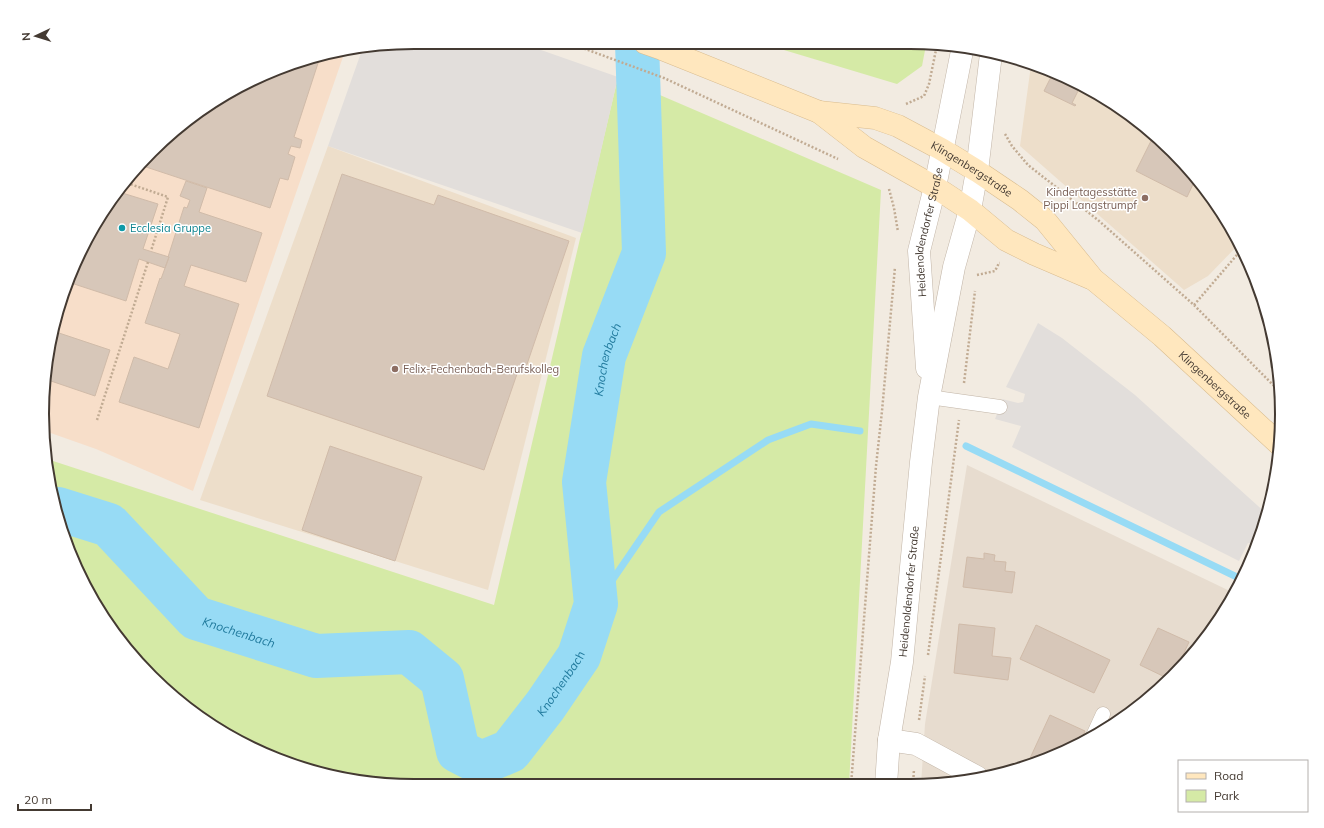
<svg xmlns="http://www.w3.org/2000/svg" width="1324" height="828" font-family="Mulish,sans-serif">
<style>
.residential{fill:#e7dccf}
.commercial{fill:#f7dec9}
.education{fill:#eddeca}
.green{fill:#d5eaa6}
.parking{fill:#e2dedb}
.lines{fill:none;stroke-linecap:round;stroke-linejoin:round}
.stream{stroke:#97dbf5;stroke-width:7}
.river{stroke:#97dbf5;stroke-width:44}
.building{fill:#d7c7b9;stroke:#d0bba9}
.service-casing{stroke:#c1b4a6;stroke-width:15}
.minor-casing{stroke:#c1b4a6;stroke-width:23}
.tertiary-casing{stroke:#c1b4a6;stroke-width:23}
.secondary-casing{stroke:#d9bc8f;stroke-width:23}
.path{stroke:#c1ab93;stroke-width:2.5;stroke-dasharray:2 2;stroke-linecap:butt}
.service{stroke:#fff;stroke-width:14}
.minor{stroke:#fff;stroke-width:22}
.tertiary{stroke:#fff;stroke-width:22}
.secondary{stroke:#ffe7be;stroke-width:22}
.education-dot{fill:#8d6e63;stroke:#fff;stroke-width:1.5}
.culture-dot{fill:#0f9aa8;stroke:#fff;stroke-width:1.5}
.labels{text-anchor:middle;dominant-baseline:central;stroke-width:3;stroke-linejoin:round;paint-order:stroke}
.street-label{font-size:11px;fill:#443a32;stroke:#fff}
.education-label{font-size:11px;fill:#785e54;stroke:#fff;text-anchor:end}
.culture-label{font-size:11px;fill:#0d838f;stroke:#fff;text-anchor:start}
.water-label{font-size:12px;font-style:italic;fill:#217a9d;stroke:#fff}
.rim{fill:none;stroke:#443a32;stroke-width:2}
</style>
<rect width="100%" height="100%" fill="#f2ebe1"/>
<path class="residential" d="M967,465L1234,593L1205,640L1155,694L1096,736L1029,766L935,785H921L925,724Z"/>
<path class="commercial" d="M344,54L193,491L96,449L45,431L42,414L62,295L105,207L188,119L295,62Z"/>
<path class="education" d="M1031,65L1052,70L1136,119L1190,169L1232,228L1239,244L1208,276L1184,290L1020,146Z
M328,146L576,238L488,590L200,500Z"/>
<path class="green" d="M764,44L926,45L922,66L897,84Z
M618,77L881,190L849,785L366,783L272,758L188,709L105,621L62,533L50,460L494,605Z"/>
<path class="parking" d="M414,42L521,43L618,77L582,233L328,146L362,50Z
M1038,323L1062,338L1135,395L1268,515L1256,546L1248,543L1239,561L1012,447L1021,426L995,419L1000,407L1002,399L1018,403L1023,402L1025,394L1006,387Z"/>
<g class="lines">
<path class="stream" d="M966,446L1243,580
M596,604L659,512L768,440L811,424L860,431"/>
<path class="river" id="s1" d="M58,509L109,525L196,618L316,656L409,652L442,679L458,751L481,763L510,751L545,706L579,656L596,604L584,482L604,356L644,253L637,43"/>
</g>
<path class="building" d="M320,57L294,137L302,140L300,148L291,146L288,154L295,157L288,180L280,178L270,208L143,166L188,119L295,62Z
M1054,71L1084,88L1082,91L1079,89L1072,103L1076,105L1075,106L1044,91Z
M1154,135L1190,169L1196,178L1187,197L1136,171Z
M342,174L434,205L438,195L569,241L524,373L518,371L484,470L267,396Z
M186,181L207,188L199,212L262,233L246,282L191,265L184,286L239,304L199,428L119,402L134,357L168,369L180,334L145,323L160,278L161,279L169,257H168L184,207L187,208L190,200L180,196Z
M119,192L158,204L143,249L169,257L165,268L139,259L126,301L68,282L105,207Z
M56,332L110,350L95,396L48,380Z
M330,446L422,477L395,561L302,530Z
M984,553L995,555L994,561L1006,562L1005,571L1015,572L1012,593L963,587L967,557L984,559Z
M959,624L995,628L992,656L1011,658L1008,680L954,673Z
M1036,625L1110,660L1094,693L1020,659Z
M1158,628L1189,642L1175,672L1169,679L1140,665Z
M1050,715L1085,731L1079,744L1026,767Z"/>
<g class="lines">
<defs>
<path id="service" d="M929,397L1000,407
M1092,738L1103,714"/>
<path id="minor" d="M889,740L916,744L977,777"/>
<g id="tertiary">
<path id="s2" d="M927,368L919,251L935,187L963,46"/>
<path id="s3" d="M886,785L889,740L902,662L921,462L929,397L954,267L970,210L977,171L991,54"/>
</g>
<g id="secondary">
<path d="M645,43L662,49L819,112L864,147L935,187L970,210L1006,240L1034,254L1090,278"/>
<path id="s4" d="M819,112L875,118L898,126L941,149L977,171L1020,200L1045,220L1093,279L1162,336L1280,445"/>
</g>
</defs>
<use href="#service" class="service-casing"/>
<use href="#minor" class="minor-casing"/>
<use href="#tertiary" class="tertiary-casing"/>
<use href="#secondary" class="secondary-casing"/>
<path class="path" d="M569,43L664,78L838,159
M906,104L924,96L929,84L937,45
M1005,134L1012,146L1028,165L1098,220L1194,305L1280,392
M127,183L168,197L151,251
M889,189L894,208L898,232
M977,275L995,271L999,263H1000
M1194,305L1242,249
M964,383L975,291
M97,420L148,262
M928,655L959,420
M919,720L925,676
M851,785L876,466L882,411L895,267
M913,785L914,769"/>
<use href="#service" class="service"/>
<use href="#minor" class="minor"/>
<use href="#tertiary" class="tertiary"/>
<use href="#secondary" class="secondary"/>
</g>
<g class="education-dot">
<circle cx="1145" cy="198" r="4"/>
<circle cx="395" cy="369" r="4"/>
</g>
<circle class="culture-dot" cx="122" cy="228" r="4"/>
<g class="labels">
<g class="street-label">
<text stroke="none"><textPath href="#s4" startOffset="166">Klingenbergstraße</textPath></text>
<text stroke="none"><textPath href="#s2" startOffset="137">Heidenoldendorfer Straße</textPath></text>
<text stroke="none"><textPath href="#s4" startOffset="493">Klingenbergstraße</textPath></text>
<text stroke="none"><textPath href="#s3" startOffset="195">Heidenoldendorfer Straße</textPath></text>
</g>
<g class="education-label">
<text x="1137" y="192">Kindertagesstätte<tspan x="1137" dy="13">Pippi Langstrumpf</tspan></text>
<text x="403" y="369" text-anchor="start">Felix-Fechenbach-Berufskolleg</text>
</g>
<g class="culture-label">
<text x="130" y="228">Ecclesia Gruppe</text>
</g>
<g class="water-label">
<text stroke="none"><textPath href="#s1" startOffset="993">Knochenbach</textPath></text>
<text stroke="none"><textPath href="#s1" startOffset="226">Knochenbach</textPath></text>
<text stroke="none"><textPath href="#s1" startOffset="658">Knochenbach</textPath></text>
</g>
</g>
<path d="M0 0H1324V828H0ZM414 49H910A365 365 0 0 1 1275 414V414A365 365 0 0 1 910 779H414A365 365 0 0 1 49 414V414A365 365 0 0 1 414 49Z" fill="#fff" fill-rule="evenodd"/>
<path class="rim" d="M414 49H910A365 365 0 0 1 1275 414V414A365 365 0 0 1 910 779H414A365 365 0 0 1 49 414V414A365 365 0 0 1 414 49Z"/>
<rect x="1178" y="760" width="130" height="52" fill="#ffffff" stroke="#b4b0ad"/>
<rect x="1186" y="773" width="20" height="6" fill="#ffe7be" stroke="#b4b0ad"/>
<text x="1214" y="780" font-size="12" fill="#443a32">Road</text>
<rect x="1186" y="790" width="20" height="12" fill="#d5eaa6" stroke="#b4b0ad"/>
<text x="1214" y="800" font-size="12" fill="#443a32">Park</text>
<g transform="translate(36 36) rotate(266)" stroke="#ffffff" stroke-width="3" paint-order="stroke">
<path d="M0-3L7 15L0 10L-7 15Z" fill="#443a32"/>
<text y="-6" font-size="11" font-weight="bold" text-anchor="middle" fill="#443a32">N</text>
</g>
<path d="M18 804v6h73v-6" fill="none" stroke="#443a32" stroke-width="2"/>
<text x="24" y="804" font-size="12" fill="#443a32" stroke="#ffffff" stroke-width="3" paint-order="stroke">20 m</text>
</svg>
